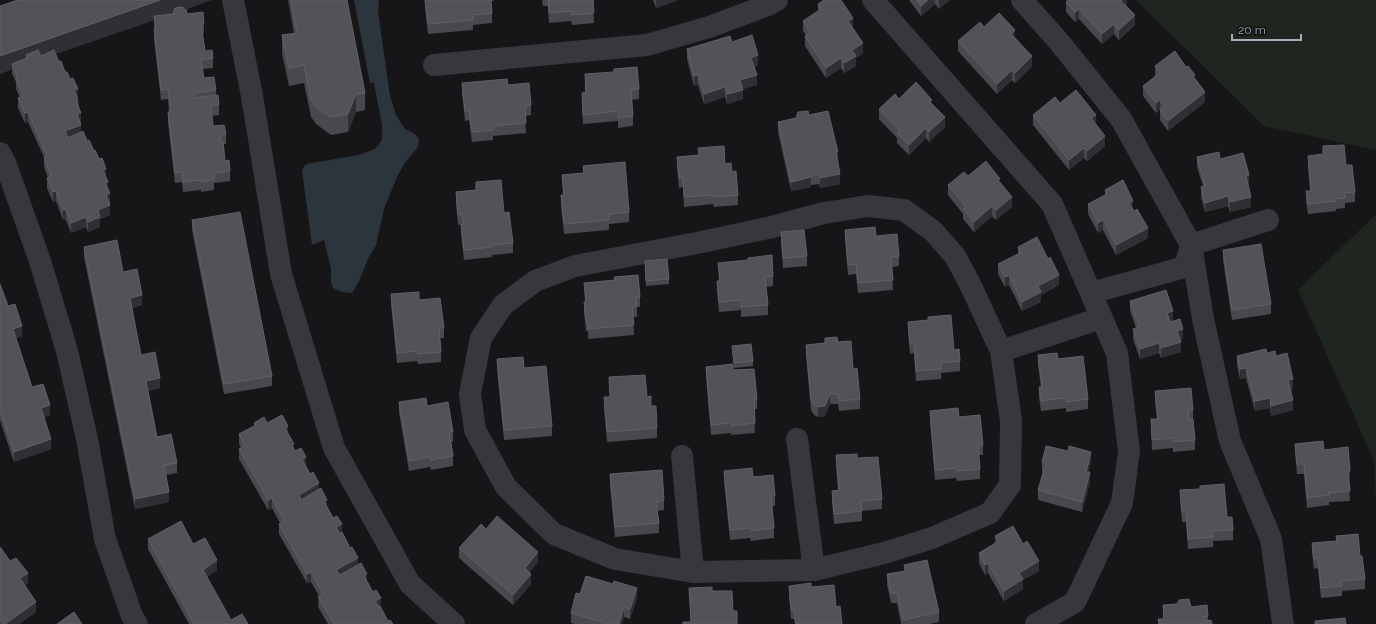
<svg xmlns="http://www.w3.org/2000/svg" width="1376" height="624" font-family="Raleway,sans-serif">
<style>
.green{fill:#1e261f}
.water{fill:#2c353c}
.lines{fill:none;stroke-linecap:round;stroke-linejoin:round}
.minor{stroke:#37383d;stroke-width:22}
.wall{fill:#47494d}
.shaded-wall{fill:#2f3033}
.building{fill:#525359;stroke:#5f6168}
</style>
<rect width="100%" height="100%" fill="#161618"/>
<path class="green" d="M1136,0H1376V150L1264,126Z
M1376,214V503L1374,461L1298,290Z"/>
<path class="water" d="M354,0H379L378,11L390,96L396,115L405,129L415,134L419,139L418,147L404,164L397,177L384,209L376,245L368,259L359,281L352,293L342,292L333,288L331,283V269L324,240L312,245L302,170L306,164L358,155L375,149L382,140V125L374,83H370Z"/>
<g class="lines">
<path class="minor" d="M233,0L252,96L281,274L334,448L410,584L454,624
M873,0L1052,204L1117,353L1129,451L1122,503L1075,602L1036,624
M1022,0L1060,43L1121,119L1191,245L1203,319L1230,441L1271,539L1283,624
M434,65L647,45L709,27L768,5L777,0
M0,153L6,165L40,261L67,351L87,439L105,539L132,616L137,624
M1091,293L1185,267L1191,245L1268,220
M1001,351L1011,421L1010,485L990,513L932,538L884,553L814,570L693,572L615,559L554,534L506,487L475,430L470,394L481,338L503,305L535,281L575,266L702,242L768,228L824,213L868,206L904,210L933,231L955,256L969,282L1001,351L1101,318
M797,439L814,570
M682,456L693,572"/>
</g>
<path class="wall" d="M18,0H211L184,10L187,14L204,23V33H202L205,51L213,58V68L202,69L204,78L216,90V95L219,105V115L212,116L213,126L226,134V144H224L225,161L230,171V181L214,183V190L201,192V190L183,192L182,182L175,183L168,122V112H169L168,99L161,100L154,39V20L55,54L59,62L65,72L78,99L81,123V132L94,151L106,178L110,203V215L100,219V227L88,232L86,227L71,233L66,220H63L56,201L53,202L47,188V178H48L44,167V157L28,122L25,123L18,108V98H20L16,89V82L12,74V69L0,74V6Z
M288,0H347L365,93V110L356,112L348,132L331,135L316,124L311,117L304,83L289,86L282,53V35L294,33Z
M425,0H494V1H491L492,13V23L473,25V30L428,34L425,7Z
M542,0H594V1H593L594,23L572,25L571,21L549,23L548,6H543Z
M653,0H678L656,8Z
M909,0H950L939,9L935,4L921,16Z
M1127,0L1126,6L1135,25L1119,40L1114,34L1102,44L1079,19L1075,22L1066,12V2Z
M818,4L853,28L863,53L856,58V66L844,73L841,68L826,78L805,46V36L806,35L803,31V21L818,11Z
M984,27L1015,37L1032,66L1015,83L1012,80L997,94L958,51V41Z
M732,42L758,65L754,67L757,85L743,89V99L727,104L725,97L704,104L698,85L694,86L687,59V49Z
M1155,66L1195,79L1205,102L1168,131L1160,120V109L1156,113L1143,96V86L1155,76Z
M585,74L639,89V99L632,100L633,116V126L618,128V121L583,124L582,103V93L585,92Z
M462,83L508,85L531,105V115L525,116L526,133L493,136V140L472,142L469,120L465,121L462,93Z
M899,99L932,104L945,127L929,142L926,138L909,155L897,143V138L879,119V109Z
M1060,103L1096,124L1105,146L1087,161L1084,158L1069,170L1033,125V115Z
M809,115L838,162L840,184L820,188L819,184L811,185V187L791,191L778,132V122Z
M1323,146L1346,165L1355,192V202L1345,203V208L1336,209V211L1308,214L1306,201V191H1310L1308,166V156L1323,154Z
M698,148L725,164L732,172L738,195V205L714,207L713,204L684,207L683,187L679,188L677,167V157L698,155Z
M1197,157L1249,185H1248L1251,207L1230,212L1228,206L1205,212L1201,197V187L1203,186L1197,167Z
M583,166L629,212V222L609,224V230L564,234L561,205V195H563L562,175L583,173Z
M968,176L1000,183L1012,207L996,220L992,216L974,232L963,219V214L948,195V185Z
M476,182L504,213L513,243V253L492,255V257L464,260L461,234V224H462L458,225L456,202V192L476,190Z
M1105,190L1133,211L1148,238L1116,255L1103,230L1098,233L1088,214V204L1105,195Z
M192,220L272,376V386L224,394L192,230Z
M845,230L876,236L899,256V266L892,267L893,290L858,293L856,274L848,275L845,240Z
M781,232L807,256V266L783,268L781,242Z
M84,247L123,272L142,305L132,308L141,355L160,388L148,391L157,437L177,463V473L166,475L169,502L135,509L84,257Z
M1018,247L1059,285L1041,295V302L1022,311L1009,285L1005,287L998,274V264L1018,254Z
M1223,250L1271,304V314L1232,320L1223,260Z
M645,261L669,279V284L646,286Z
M718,263L773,276V286L766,287L768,305V315L741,317V310L719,312L717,291V281H719Z
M584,283L640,297V307H637V317H633L634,335L588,339V331H586L584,312V302H585Z
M0,284L8,306L22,336L16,338L32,387L50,415L44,417L51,449L14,462L0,420Z
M391,294L419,300L444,328V338H440L441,352V362L418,364L417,361L397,363L391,304Z
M1130,301L1173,321L1183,339L1180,340L1181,352L1161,358L1159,353L1140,359L1133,339V329L1136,328L1130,311Z
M908,322L954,350L960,361V371L941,373V379L916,381L914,353L910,354L908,332Z
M825,338L838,342L853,369L860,399V409L839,411L838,404H830L825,416L818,417L814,415L811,410L806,355V345L825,343Z
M732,346L753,361V366L734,368Z
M1267,353L1276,356L1293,389H1290L1293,410L1271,416L1270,408L1255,411L1246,378L1240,379L1237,366V356Z
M1038,355L1058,359L1088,399V409L1066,412V408L1041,411L1039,397V387H1041L1038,365Z
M497,359L524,368L552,426V436L504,440L497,369Z
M706,367L733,370L757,399V409H754L755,433L731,435V433L711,435L706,377Z
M609,377L647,397L651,406L657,428V438L607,442L604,407V397H610Z
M1155,391L1193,410V419L1195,440V450L1173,452V448L1152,450L1151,419H1157L1155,401Z
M399,402L427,406L453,432V442H451L453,456V466L431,470L430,467L409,471L399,412Z
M930,411L959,417L983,445V455H979L980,469V479L957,481L956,478L935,480L930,421Z
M254,423H267L288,433L294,449L306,467L319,489L327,507L342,532L381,608L388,621L393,624H328L318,607L319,596L311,582L307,583L279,534V524L280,523L272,508L268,510L239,459V449L241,448L239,444V434L254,426Z
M1295,444L1324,450L1350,481H1349L1350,501L1329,502V505L1307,508L1304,474H1297L1295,454Z
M836,455L857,458L882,499V509L862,511V521L834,524L832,501V491L838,490L836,465Z
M1042,462H1091L1088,472L1090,482L1082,512L1038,500V490L1043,472H1042Z
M724,471L753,477L775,496V506H772L774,528V538L751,541L750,538L730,540L724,481Z
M610,474L664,500V510L657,511L659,523V533L615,537L610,484Z
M1180,490L1227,517L1233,530V540L1213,541V547L1188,549L1186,522H1182L1180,500Z
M486,529L538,562L529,573L531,584L513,605L459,558V548Z
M995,536L1039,571L1023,580V589L1004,601L988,573L985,575L979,563V553L995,543Z
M1336,536L1360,556L1365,579V589L1342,591V596L1321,598L1318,568L1314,569L1312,553V543L1336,541Z
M148,539L193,544L217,570L207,577L231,620L248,624H189L148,549Z
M0,547L10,561L28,583L25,585L36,612L19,624H0Z
M904,565L939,612V622L930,624H901L897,603H891L887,584V574L904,571Z
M789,586L811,587L836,607L842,624H795L794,619H791L789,596Z
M580,594L637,598L630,619L624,617L622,624H575L571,623V613Z
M1163,605L1191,607L1208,616V621L1212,624H1158V619H1163Z"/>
<path class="shaded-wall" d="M160,0H211L155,20L154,16V20L27,64V58L26,55V65L12,64V69L0,74V56Z
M656,0H678L656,8Z
M928,0H935V4L921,16V6Z
M939,0H950L939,9Z
M1122,0H1127V6L1121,11V1Z
M1079,9V19L1075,22V12Z
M1135,15V25L1119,40V30Z
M853,18V28L848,21Z
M1114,24V34L1102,44V34Z
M1015,30V40L1011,34Z
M863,43V53L856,58V66L844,73V63L852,50Z
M758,55V65L751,68V58Z
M1032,56V66L1015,83V73Z
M841,58V68L826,78V68Z
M1012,70V80L997,94V84Z
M698,75V85L694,86V76Z
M757,75V85L740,90V80Z
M725,87V97L704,104V94Z
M78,89V99L74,90Z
M743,90V99L727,104V94Z
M1205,92V102L1168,131V121Z
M356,94V112L348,132V114Z
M1160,100V109L1156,113V103Z
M28,112V122L25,123V113Z
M81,113V123L77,124V114Z
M1096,115V125L1091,118Z
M945,117V127L929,142V132Z
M81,125V135L65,141V131Z
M926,128V138L909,155V145Z
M1105,136V146L1087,161V151Z
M1084,148V158L1069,170V160Z
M836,152H838V162Z
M106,169V179L103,170Z
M840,174V184L820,188V178Z
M811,175V187L791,191V182Z
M1249,175V185L1246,186V176Z
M108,182V192L105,183Z
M56,191V201L53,202V192Z
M110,193V203L106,195Z
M1228,196V206L1205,212V203Z
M1012,197V207L996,220V210Z
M1251,197V207L1230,212V202Z
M1133,201V211L1129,203Z
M110,205V215L100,219V227L88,232V222L98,210Z
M992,206V216L974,232V222Z
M63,210H66V220H63Z
M86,217V227L71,233V223Z
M1103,220V230L1098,233V223Z
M1148,228V238L1116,255V245Z
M1009,275V285L1005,287V277Z
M1059,275V285L1041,295V302L1022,311V302L1038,286Z
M142,295V305L130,308V298Z
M1173,311V321L1167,323V313Z
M22,326V336L13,339V329Z
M1183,329V339L1177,341V331Z
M1181,342V352L1161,358V348Z
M1159,343V353L1140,359V349Z
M1246,368V378L1240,379V369Z
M160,378V388L146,391V381Z
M1293,379V389L1288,390V380Z
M830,394V404L825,416L818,417V407Z
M1270,398V408L1255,411V401Z
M1293,400V410L1271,416V406Z
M50,405V415L41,418V408Z
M288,426V436L285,428Z
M51,439V449L14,462V452Z
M1091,452V462L1086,481V472Z
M306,457V467L302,459Z
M1348,471H1350V481H1348Z
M1090,472V482L1082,512V502Z
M319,483V493L299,505V495Z
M169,492V502L135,509V499Z
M272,498V508L268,510V500Z
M327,500V510L324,501Z
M342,524V534L336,537V527Z
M538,552V562L525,578V568Z
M358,558V568L336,580V570Z
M217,560V570L203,580V570Z
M1039,561V571L1023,580V589L1004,601V591L1019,573Z
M988,563V573L985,575V565Z
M311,572V582L307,583V574Z
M28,573V583L20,588V578Z
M367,574V584L364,576Z
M531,574V584L513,605V595Z
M637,588V598L630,619V609Z
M381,598V608L375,611V601Z
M36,602V612L19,624H5Z
M624,607V617L622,624H619Z"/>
<path class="building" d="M18,0H160L0,56V6Z
M291,0H347L365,93L356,94L348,114L331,117L316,107L311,100L304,65L289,68L282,35L297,33Z
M425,0H491L492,13L473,15V20L428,24Z
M548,0H593L594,13L572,15L571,11L549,13Z
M824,0H841L853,18L848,21L863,43L852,50L856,56L844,63L841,58L826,68L805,36L810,32L803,21L821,9L818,4Z
M917,0H928L921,6Z
M1068,0H1122L1121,1L1135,15L1119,30L1114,24L1102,34L1079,9L1075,12L1066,2Z
M183,7V10L186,9L187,14L203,12L204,23H201L205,51L212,50L213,58L201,60L204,78L214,77L216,90L195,93V98L218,95L219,105L211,106L213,126L224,125L226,134L220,135L221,143L223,142L225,161L229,160L230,171L214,173V180L201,182V180L183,182L182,172L175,173L168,112H171L168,89L161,90L154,29H156L154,16L173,14L175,8Z
M999,13L1015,30L1011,34L1032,56L1015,73L1012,70L997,84L958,41L980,22L984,27Z
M752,35L758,55L751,58L757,75L740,80L743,90L727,94L725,87L704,94L698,75L694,76L687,49L730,36L732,42Z
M38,50L41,56L54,50L59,62L61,61L65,72H67L70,79L73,78L78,89L74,90L78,100L76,101L81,113L77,114L81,125L65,131L68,138L83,131L87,141L89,140L94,151L95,150L99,159L102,158L106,169L103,170L108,182L105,183L110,193L106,195L110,205L98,210L100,217L88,222L86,217L71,223L66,210H63L56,191L53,192L47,178L51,176L44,157L47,156L28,112L25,113L18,98L23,96L16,79L18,78L12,64L27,58L26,55Z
M1175,51L1186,67L1188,66L1195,75L1193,76L1205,92L1168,121L1160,110L1165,106L1160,100L1156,103L1143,86L1160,73L1155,66Z
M637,67L639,89L631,90L633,116L618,118V111L583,115L582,93L586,92L585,74L614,72V69Z
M507,79L508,85L529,83L531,105L525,106L526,123L493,126V130L472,132L469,110L465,111L462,83Z
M916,82L932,100L930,102L945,117L929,132L926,128L909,145L897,133L900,131L879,109L895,94L899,99Z
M1076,90L1096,115L1091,118L1105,136L1087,151L1084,148L1069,160L1033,115L1055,97L1060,103Z
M808,111L809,115L828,111L838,152H836L840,174L820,178L819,174L811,175V177L791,182L778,122L796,118L798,112Z
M1344,145L1346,165H1352L1355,192L1344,193L1345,198L1336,199V201L1308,204L1306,191H1311L1308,156L1323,154V146Z
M724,146L725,164L731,163L732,172L736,171L738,195L714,197L713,195L684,197L683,177L679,178L677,157L699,155L698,148Z
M1219,152L1220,159L1243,153L1249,175L1246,176L1251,197L1230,202L1228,196L1205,203L1201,187L1205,186L1197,157Z
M986,161L1000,179L998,180L1012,197L996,210L992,206L974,222L963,209L966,207L948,185L964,172L968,176Z
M625,162L629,212L609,214V220L564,224L561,195H564L562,175L584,173L583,166Z
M501,180L504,213L509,212L513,243L492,245V247L464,250L461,224H464L462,214L458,215L456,192L476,190V182Z
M1123,180L1133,201L1129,203L1134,211L1137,209L1148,228L1116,245L1103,220L1098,223L1088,204L1107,194L1105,190Z
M240,212L272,376L224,384L192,220Z
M875,227L876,236L897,234L899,256L891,257L893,280L858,283L856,264L848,265L845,230Z
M804,230L807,256L783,258L781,232Z
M1037,237L1048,259L1050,257L1059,275L1038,286L1041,292L1022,302L1009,275L1005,277L998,264L1020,253L1018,247Z
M117,240L123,272L137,269L142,295L130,298L141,355L155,352L160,378L146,381L157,437L171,434L177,463L164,465L169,492L135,499L84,247Z
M1261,244L1271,304L1232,310L1223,250Z
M772,255L773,276L765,277L768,305L741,307V300L719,302L717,281H720L718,263L748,260V258Z
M667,259L669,279L646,281L645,261Z
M638,275L640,297H636L637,307H632L634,325L588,329V321H586L584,302H586L584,283L615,280L614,277Z
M0,284L8,306L15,304L22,326L13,329L32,387L43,384L50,405L41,408L51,439L14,452L0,410Z
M1166,290L1173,311L1167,313L1170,322L1180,319L1183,329L1177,331L1181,342L1161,348L1159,343L1140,349L1133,329L1139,327L1130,301Z
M419,292V300L440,298L444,328H439L441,352L418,354L417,351L397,353L391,294Z
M951,315L954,350L959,349L960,361L941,363V369L916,371L914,343L910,344L908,322L928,320V317Z
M837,337L838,342L851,341L853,369L857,368L860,399L839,401L838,394H830L825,406L818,407L814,405L811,400L806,345L825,343V338Z
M751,344L753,361L734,363L732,346Z
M1266,349L1267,353L1275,351L1276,356L1287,353L1293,379L1288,380L1293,400L1271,406L1270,398L1255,401L1246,368L1240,369L1237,356Z
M1057,353L1058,359L1083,356L1088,399L1066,402V398L1041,401L1039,387H1042L1038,355Z
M523,357L524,368L546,366L552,426L504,430L497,359Z
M733,364V370L754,369L757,399H754L755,423L731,426V423L711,425L706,367Z
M645,375L647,397L651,396V406H656L657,428L607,432L604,397H610L609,377Z
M1191,388L1193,410H1188L1189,420L1193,419L1195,440L1173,442V438L1152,440L1151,419H1158L1155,391Z
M426,398L427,406L448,402L453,432H449L453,456L431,460L430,457L409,461L399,402Z
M958,408L959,417L980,415L983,445H978L980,469L957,471L956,468L935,470L930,411Z
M282,415L288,426L285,428L294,444L292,445L295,451L301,448L306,457L302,459L310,474L313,472L319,483L299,495L301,500L321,488L327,500L324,501L333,518L337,516L342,524L336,527L340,534L342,532L350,548L352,547L358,558L336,570L340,575L361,563L367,574L364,576L373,592L376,590L381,598L375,601L379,607L380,606L388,621L390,620L393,624H334L318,597L323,594L311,572L307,574L279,524L284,521L272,498L268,500L239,449L245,446L239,434L256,425L254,423L264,417L267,423Z
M1323,441L1324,450L1348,447L1350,471H1348L1350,491L1329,493V495L1307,498L1304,464H1297L1295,444Z
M1046,446L1068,451L1069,446L1091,452L1086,472H1090L1082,502L1038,490L1046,463L1042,462Z
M857,454V458L878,457L882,499L861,501L862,511L834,514L832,491L839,490L836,455Z
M752,468L753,477L773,475L775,496H771L774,528L751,531L750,528L730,530L724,471Z
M662,470L664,500L656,502L659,523L615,527L610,474Z
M1224,484L1227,517H1232L1233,530L1212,531L1213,537L1188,539L1186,512H1182L1180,490L1200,489V486Z
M497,516L538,552L525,568L531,574L513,595L459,548L481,524L486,529Z
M181,521L193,544L205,538L217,560L203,570L231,620L242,614L248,624H194L148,539Z
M1013,526L1023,544L1027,541L1039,561L1019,573L1023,579L1004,591L988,563L985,565L979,553L999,541L995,536Z
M1358,534L1360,556H1362L1365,579L1341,581L1342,586L1321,588L1318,558L1314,559L1312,543L1337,541L1336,536Z
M0,547L10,561L16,558L28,573L20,578L36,602L5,624H4L0,619Z
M927,560L939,612L903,620L897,593H891L887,574L906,571L904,565Z
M586,576L613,584L614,581L637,588L630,609L624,607L619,624H602L603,622L571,613L576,593L580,594Z
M811,583V587L834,585L836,607L840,606L842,624H796L794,609H791L789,586Z
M712,587V591H732L733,611H737V624H683V622H691L689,588Z
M1189,599L1191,607L1207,605L1208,616L1204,617L1205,621L1211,620L1212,624H1159L1158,619H1164L1163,605L1177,604L1179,600Z
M74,612L82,624H57Z
M1345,618L1346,624H1315V621Z"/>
<path d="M1232 34v6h69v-6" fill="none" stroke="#a8adb8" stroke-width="2"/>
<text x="1238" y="34" font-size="12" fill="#a8adb8" stroke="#111113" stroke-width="3" paint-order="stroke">20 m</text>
</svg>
